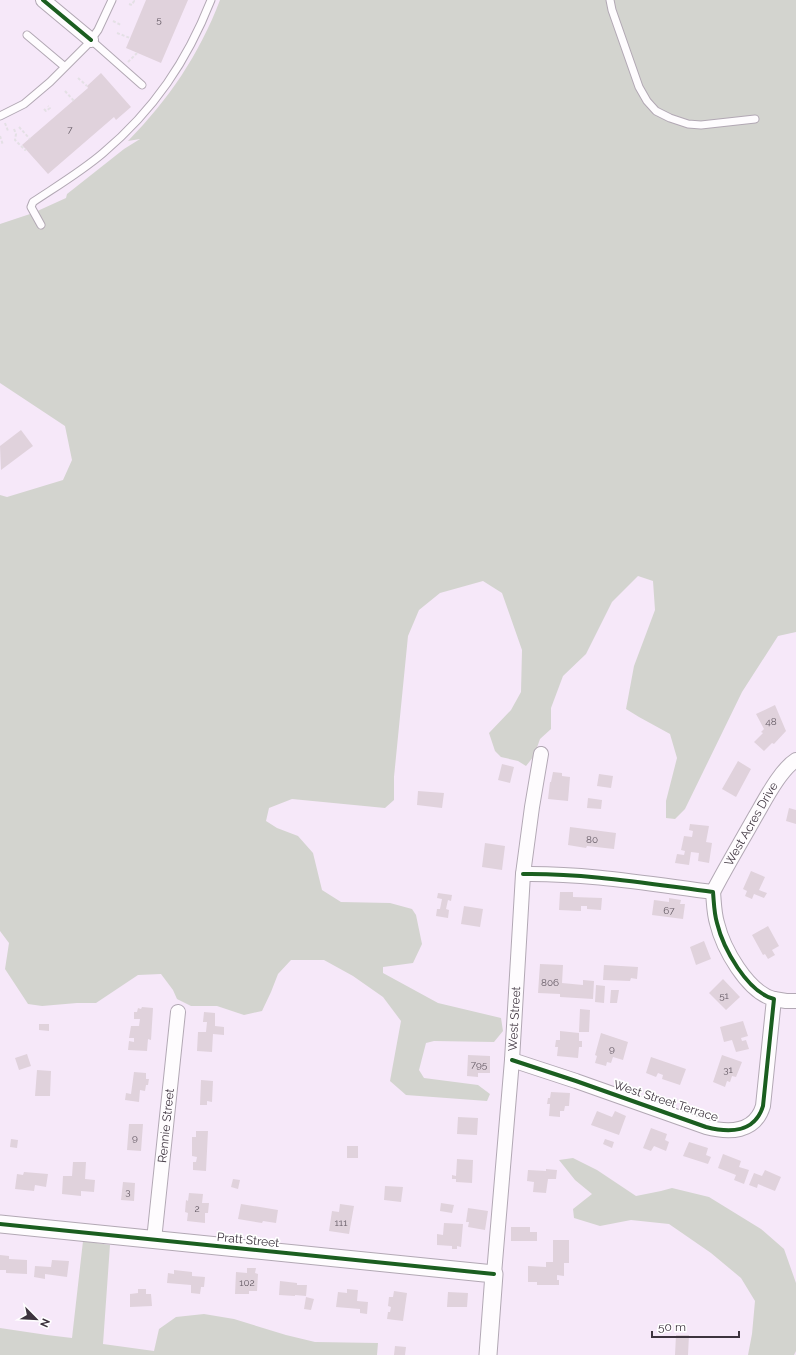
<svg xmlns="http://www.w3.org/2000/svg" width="796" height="1355" font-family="Raleway,sans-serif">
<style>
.green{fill:#d3d4cf}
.building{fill:#e0d2dc}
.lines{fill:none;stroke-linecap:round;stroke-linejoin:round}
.service-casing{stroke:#b2a8b4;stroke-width:9}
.minor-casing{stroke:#b2a8b4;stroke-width:16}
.tertiary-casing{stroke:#b2a8b4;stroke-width:19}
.path{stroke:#e4e0e5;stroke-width:2;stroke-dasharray:3 2;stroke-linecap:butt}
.service{stroke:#fefcfe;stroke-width:7}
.minor{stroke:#fefcfe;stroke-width:14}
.tertiary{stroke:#fefcfe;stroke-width:17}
.cycleway-casing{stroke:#fff;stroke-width:6}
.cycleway{stroke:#1b5e20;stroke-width:4}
.labels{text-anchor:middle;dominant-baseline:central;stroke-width:3.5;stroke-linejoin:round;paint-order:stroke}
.number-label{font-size:10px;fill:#665c66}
.street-label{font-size:12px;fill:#3d333e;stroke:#fff}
</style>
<rect width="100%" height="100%" fill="#f6e8f9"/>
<path class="green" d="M220,0H796V632L778,636L742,692L685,809L675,819L666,818V801L677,758L670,734L639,717L626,709L634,666L655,610L653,581L638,576L612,602L586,654L563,676L551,708V729L540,739L534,756L526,766L518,761L501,757L495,751L489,733L511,710L521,692L522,650L502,593L483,581L440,593L419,610L408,636L394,777V800L385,808L292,799L269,808L266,821L277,828L298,836L313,853L322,890L341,902L390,903L412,909L416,915L422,944L413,963L383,967V973L438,1003L501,1018L503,1031L494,1042L434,1041L426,1043L419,1070L424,1078L478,1085L490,1094L487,1101L406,1095L390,1081L401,1021L383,997L353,976L324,960H291L278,974L271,992L262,1011L244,1015L217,1006H191L177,999L173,990L161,974L138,975L96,1003H77L42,1006L28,1004L5,969L9,943L0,931V495L7,497L63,480L72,460L65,426L0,383V224L33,213L66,198L67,194L124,149L140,139L128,141C169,99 199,55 220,0Z
M573,1158L597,1170L636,1196L661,1191L672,1188L709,1197L761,1229L784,1249L796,1283V1351L794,1355H748L752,1334L755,1301L741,1278L711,1253L669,1224L631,1220L600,1226L574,1218L573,1209L592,1194L575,1180L559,1160Z
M83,1241L110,1245L103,1344L154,1351L159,1329L176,1317L204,1314L234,1319L286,1335L315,1342L378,1343L377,1355H0V1328L47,1335L72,1338Z"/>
<path class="building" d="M146,0H188L161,63L126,48Z
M101,73L131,107L116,120L114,117L48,174L22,145L88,88L87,86Z
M21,430L33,446L1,470L0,446Z
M775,705L786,731L774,744L772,743L764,751L754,742L763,733L761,732L764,729L756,714Z
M738,761L751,769L736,797L722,789Z
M502,764L514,767L510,783L498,780Z
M553,772L562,773V776L570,777L568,801L548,799L550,782H551Z
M599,774L613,776L611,788L597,786Z
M418,791L444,793L442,808L417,805Z
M588,798L602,800L601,809L587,808Z
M789,808L796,810V824L786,821Z
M690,824L709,826L706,842L712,843L709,863L698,861L699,853L691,852L689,865L675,863L677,854L684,855L685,851L681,850L684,836L692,837L693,831L689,830Z
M570,827L616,833L614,849L587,846L586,848L568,845Z
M485,843L505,846L502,870L482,867Z
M751,871L765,877L759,890L767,893L764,898L754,894L752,899L745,896L747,891L743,889Z
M560,892H573V897L602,898L601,910L587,909V906H581V911L559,910Z
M438,893L452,895L451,901L448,900L446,909L449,910L448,918L436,916L437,909H440L442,899L437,898Z
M669,898L681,900L680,904H685L683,919L652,915L654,900L669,902Z
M464,906L483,909L480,927L461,924Z
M768,926L779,946L772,950L775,955L768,959L765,954L763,955L752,935Z
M704,941L711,959L696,965L690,947Z
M540,964L563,965L562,983L583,985V980L594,981L593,999L560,997V994L538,993Z
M604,965L638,967L637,979L631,978L630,981L603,980Z
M723,979L740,997L726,1010L709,993Z
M596,985L605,986L604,1003L595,1002Z
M611,990H619L617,1003H610Z
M142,1007L153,1008L151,1040L148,1039L147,1051L128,1050L129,1041L134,1042V1038H129L131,1026H139L140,1019H134V1012H137L138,1008L141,1009Z
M580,1009L590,1010L589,1032H579Z
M204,1012L215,1013V1026L224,1027V1035L213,1034L212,1052L197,1051L198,1032H206L207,1022H203Z
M743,1021L748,1036L741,1038L742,1041L746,1040L749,1049L736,1052L732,1040L724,1042L720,1027Z
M39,1024H49V1031L39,1030Z
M560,1031L579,1033V1041H582V1047H579L578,1058L557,1056L558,1047H555L556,1040H560Z
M601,1033L628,1042L623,1060L613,1057L611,1063L607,1062L606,1066L595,1063L597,1056L595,1055Z
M27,1054L31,1066L19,1070L15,1058Z
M468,1055L490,1056V1073H478V1077L467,1076Z
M722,1055L742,1062L736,1077L732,1076L730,1082L727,1081L725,1087L713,1082Z
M651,1057L686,1069L680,1085L662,1079L663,1075L658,1073L656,1077L646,1073Z
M37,1070L51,1071L50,1096H35Z
M134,1072L146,1073V1079H149L148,1085H146L145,1091L140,1090L139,1102L125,1100L126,1093L131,1094Z
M201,1080L213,1081L212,1102L207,1101V1105H200Z
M551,1092L570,1093L569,1106H565L564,1111H560V1117L549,1116L550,1104H547L548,1098H550Z
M597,1111L612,1117L615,1111L626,1116L619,1135L591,1125Z
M458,1117L478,1118L477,1135L457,1134Z
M129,1124H143L141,1151L127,1150Z
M651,1128L667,1134L665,1140L669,1142L666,1151L654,1146L651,1151L643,1148Z
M196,1131H208L206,1171L193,1170V1162H196L197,1157L192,1156V1137H196Z
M11,1139L18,1140L17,1148L10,1147Z
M605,1139L614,1142L612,1148L603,1144Z
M689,1142L708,1148L706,1155L711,1157L708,1164L683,1156Z
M347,1146H358V1158H347Z
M723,1154L741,1161L739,1167L749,1170L744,1184L734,1180L736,1175L718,1168Z
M457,1159L473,1160L472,1183L456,1182V1179H452V1175L456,1176Z
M73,1162H86L85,1179L95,1180L94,1192L81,1191V1196L62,1194L63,1176H72Z
M546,1169L557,1170L556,1179H548L546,1193L533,1192L534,1182L527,1181L528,1170L546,1171Z
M765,1170L781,1177L775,1191L758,1184L757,1188L749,1185L754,1173L762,1176Z
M24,1172L48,1174L46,1187L35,1185L34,1191L15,1189L17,1174L23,1175Z
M233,1179L240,1180L238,1189L231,1187Z
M123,1182L135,1183L134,1201L121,1200Z
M385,1186L403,1187L401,1202L384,1200Z
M189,1193L203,1194L202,1203H209L208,1213H205V1223L187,1221L188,1213L185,1212L186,1200L188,1201Z
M441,1203L454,1205L452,1213L440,1211Z
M241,1204L278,1210L276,1223L263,1221L262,1223L238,1219Z
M340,1204L354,1206L349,1234L329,1231L332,1211L339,1212Z
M468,1208L488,1211L485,1230L468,1227L469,1222H466Z
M444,1223L463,1224L461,1247L457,1246V1249H452V1246L437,1245V1234L443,1235Z
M511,1227H530V1232H537V1241H511Z
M553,1240H569V1263H564V1276L557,1275V1280H559V1285H537V1282H528V1266L546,1267V1262H553Z
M0,1255L9,1256V1259L27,1260V1274L6,1273V1270H0Z
M52,1260L69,1261L67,1277L45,1274V1279L34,1277L35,1266L51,1267Z
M247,1268H256L255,1273L258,1274L257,1291H249V1294H235L236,1272L247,1273Z
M174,1270L192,1272V1276L205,1277L204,1287H201L200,1294L191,1293V1285L167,1283L168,1273L174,1274Z
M280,1281L297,1283V1285H307L306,1296L295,1295V1296L279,1295Z
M138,1289H146V1294H151L152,1306L130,1307V1294L138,1293Z
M347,1289L358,1290L357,1301L368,1302L367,1314L360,1313V1309L336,1307L338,1292L347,1293Z
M394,1291L407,1293L403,1321L387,1319L388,1312H390L391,1307L388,1306L389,1297H393Z
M448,1292L468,1293L467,1307H447Z
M306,1297L314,1299L311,1310L304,1309Z
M676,1335H689L688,1355H675Z
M395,1346L406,1347L405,1355H394Z"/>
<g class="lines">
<defs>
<path id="service" d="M610,0L612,10L639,87L647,101L656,111L670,118L688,124L701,125L755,119
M27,35L65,67
M91,40L142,85
M0,116L24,104L50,82L87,45L98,30L112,0
M41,225L31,207L33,202C57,186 82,171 103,153C154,110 187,61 211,0"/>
<g id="minor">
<path d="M43,0L91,40"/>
<path id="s1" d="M713,892C726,867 741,842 755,817C765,800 780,770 796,760"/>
<path d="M774,999L786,1001H796"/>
<path d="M512,1060L576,1081L706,1127C729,1133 755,1133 763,1106L774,999C747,992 723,948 717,923C714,913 714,903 713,892C650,884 586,873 523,874"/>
<path id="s2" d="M154,1240L178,1012"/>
<path id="s3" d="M494,1274L512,1060L523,874L532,807L541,754"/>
</g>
<path id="tertiary" d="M0,1224L494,1274L488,1355"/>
</defs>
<use href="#service" class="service-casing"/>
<use href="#minor" class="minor-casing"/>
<use href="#tertiary" class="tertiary-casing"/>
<path class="path" d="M129,4L132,5L134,1L132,0
M113,21L121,25
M117,33L130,38
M128,62L137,53
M78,78L87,86
M65,91L74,101
M44,109L46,111L50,108L48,106
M5,123L8,131
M19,127L30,139
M14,129L16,134L15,140L25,150L26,149
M0,136L3,145"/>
<use href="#service" class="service"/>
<use href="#minor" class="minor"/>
<use href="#tertiary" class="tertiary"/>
<defs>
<path id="cycleway" d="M43,0L91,40
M512,1060L576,1081L706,1127C729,1133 755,1133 763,1106L774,999C747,992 723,948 717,923C714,913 714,903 713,892C650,884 586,873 523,874
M0,1224L494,1274"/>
</defs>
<use href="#cycleway" class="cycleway-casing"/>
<use href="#cycleway" class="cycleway"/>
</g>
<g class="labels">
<g class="number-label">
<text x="159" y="19">5</text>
<text x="70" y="129">7</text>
<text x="771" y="721">48</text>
<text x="592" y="839">80</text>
<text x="669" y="910">67</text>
<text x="550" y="982">806</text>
<text x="724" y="995">51</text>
<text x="612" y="1048">9</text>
<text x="479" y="1064">795</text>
<text x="728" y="1069">31</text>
<text x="135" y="1137">9</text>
<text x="128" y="1191">3</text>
<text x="197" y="1208">2</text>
<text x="341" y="1222">111</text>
<text x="247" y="1282">102</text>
</g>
<g class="street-label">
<text stroke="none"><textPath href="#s1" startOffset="78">West Acres Drive</textPath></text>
<text stroke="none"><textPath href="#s3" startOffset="256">West Street</textPath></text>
<text transform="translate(666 1101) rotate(18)">West Street Terrace</text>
<text stroke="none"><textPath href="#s2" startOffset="115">Rennie Street</textPath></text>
<text transform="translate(248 1240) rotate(6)">Pratt Street</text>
</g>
</g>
<g transform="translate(36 1319) rotate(114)" stroke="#ffffff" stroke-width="3" paint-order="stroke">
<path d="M0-3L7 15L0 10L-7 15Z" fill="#3d333e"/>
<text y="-6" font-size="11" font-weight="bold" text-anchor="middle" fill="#3d333e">N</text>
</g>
<path d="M652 1331v6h87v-6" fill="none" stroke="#3d333e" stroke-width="2"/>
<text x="658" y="1331" font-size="12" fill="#3d333e" stroke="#ffffff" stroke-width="3" paint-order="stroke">50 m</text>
</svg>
